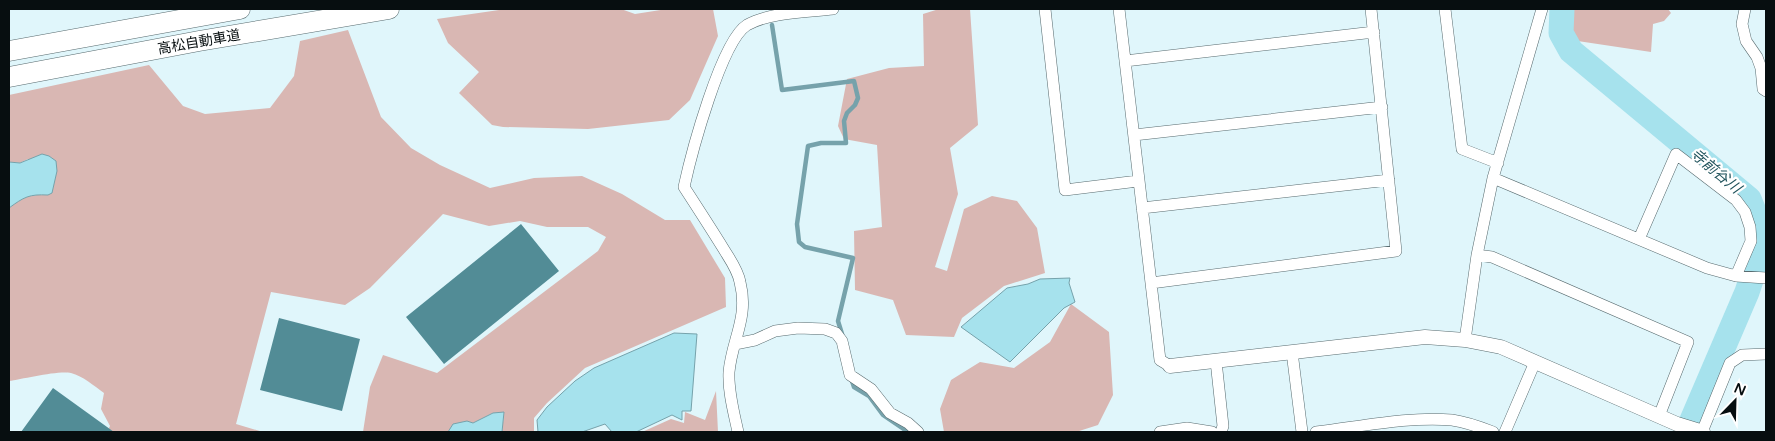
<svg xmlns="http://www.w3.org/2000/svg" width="1775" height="441" font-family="'Varela Round','Noto Sans JP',sans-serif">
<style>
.green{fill:#d9b7b3}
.water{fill:#a6e2ed;stroke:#76a2ab}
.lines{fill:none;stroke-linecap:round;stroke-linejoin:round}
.stream{stroke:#76a2ab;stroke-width:4.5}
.river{stroke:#a6e2ed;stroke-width:25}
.building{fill:#528c96}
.minor-casing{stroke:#586b6f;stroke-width:12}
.tertiary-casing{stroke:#586b6f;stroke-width:15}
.motorway-casing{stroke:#586b6f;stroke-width:21}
.minor{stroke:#fff;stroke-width:11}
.tertiary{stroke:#fff;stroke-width:14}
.motorway{stroke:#fff;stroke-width:20}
.labels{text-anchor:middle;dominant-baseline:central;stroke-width:4.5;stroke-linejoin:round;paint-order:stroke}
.street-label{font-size:14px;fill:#070e10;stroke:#fff}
.water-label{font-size:15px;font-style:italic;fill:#1f525b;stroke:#fff}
</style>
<rect width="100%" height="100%" fill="#e0f6fb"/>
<path class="green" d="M506,9H621L635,14L667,9H713L718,36L690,100L669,120L588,129L503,127L492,125L459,93L479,72L448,43L437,19Z
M939,9H970L978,125L950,148L958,194L935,267L947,271L964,209L992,196L1017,201L1037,228L1045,273L1004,286L962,318L954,337L906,335L893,300L855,290L854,231L882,227L877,145L844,139L838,126L847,79L889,68L924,66L923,14Z
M1568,9H1668L1671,13L1664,21L1653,24L1651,52L1571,40L1566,25Z
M348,30L381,117L411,148L440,165L490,188L534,178L582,176L622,194L665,220H690L725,278L726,307L585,368L547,403L534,418V432H502L504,413H493L473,423L454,424L448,432H363L370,387L383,355L437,373L598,251L606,237L588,227H547L520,221L489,226L443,214L370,288L345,305L271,292L236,424L263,432H107L110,426L101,409L104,393C94,386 83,376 71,373C59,370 22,379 9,381V208C24,197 29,194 48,195L28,159L20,163L9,162V95L149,65L183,106L205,114L270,108L294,76L300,41Z
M1071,304L1109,332L1113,395L1098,425L1076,432H944L940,409L951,380L980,362L1014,368L1050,342Z
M716,391L718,432H642L671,419L684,423L685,412L705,420Z"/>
<path class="water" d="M42,154L49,156L56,161L57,171L52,193L48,195C29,194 24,197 9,208V162L20,163Z
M1070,278L1069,283L1075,302L1064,308L1010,362L961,327L1007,288L1028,284L1040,279Z
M674,333L697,334L691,411H682V420L672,415L636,432H612L605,424L582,432H538L537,420L547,407L575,381L594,368Z
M504,412L502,432H448L453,424L467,421L473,423L493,413Z"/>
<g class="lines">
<path class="stream" d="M772,25L782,90L854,81L858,98L855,105L847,113L844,121L846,143H821L808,146L797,224L799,242L805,247L853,258L838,321L842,334
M852,381L854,387L869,396L883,415L908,432"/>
<path class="river" d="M1562,9L1561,33L1571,51L1749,199L1760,226L1761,250L1747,292L1687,432"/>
</g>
<path class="building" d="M521,224L559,271L444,364L406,317Z
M279,318L360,339L342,411L260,390Z
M53,388L114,432H21Z"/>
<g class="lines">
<defs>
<path id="minor" d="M1045,9L1065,190L1138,181
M1119,9L1160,360L1170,366
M1445,9L1462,149L1498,163
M1745,9L1742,24L1746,41L1757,57L1761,68L1763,89L1766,91
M1125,61L1374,32
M1134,135L1382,107
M1493,178L1707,268L1736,276L1766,278
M1142,208L1389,180
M1639,239L1676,154L1736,200L1745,212L1750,227L1751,241L1736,276
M1477,255L1492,257L1688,342L1659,416
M1151,283L1396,251L1371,9
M1465,340L1477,255L1493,178L1542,9
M735,344L755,340L775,331L798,328L825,329L836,333L842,341L850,375L871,389L890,413L908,423L918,432
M1292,352L1302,432
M1216,361L1223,426L1221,432
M738,432C734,413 728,392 729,372C732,339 749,318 740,282C738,270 729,258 723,248C710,227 697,207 684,187C691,155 721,41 747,25C770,12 807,12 833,9
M1160,432L1187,428L1212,432
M1316,432C1359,427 1409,416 1452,420C1466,422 1480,427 1493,432
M1505,432L1535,362
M1702,432L1730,363L1742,355L1766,354"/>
<path id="tertiary" d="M1170,366L1425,337L1465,340L1501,347L1677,424L1703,432"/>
<path id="motorway" d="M9,51L240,9
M9,77L199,41L389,9"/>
</defs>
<use href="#minor" class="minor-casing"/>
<use href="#tertiary" class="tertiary-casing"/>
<use href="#motorway" class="motorway-casing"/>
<use href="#minor" class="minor"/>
<use href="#tertiary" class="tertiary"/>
<use href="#motorway" class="motorway"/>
</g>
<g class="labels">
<g class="street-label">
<text transform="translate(199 42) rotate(-10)">高松自動車道</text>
</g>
<g class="water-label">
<text transform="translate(1716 171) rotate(40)">寺前谷川</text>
</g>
</g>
<rect width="1775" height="441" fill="none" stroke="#070e10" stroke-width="20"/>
<g transform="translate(1735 401) rotate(23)" stroke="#ffffff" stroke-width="4" paint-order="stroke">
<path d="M0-4L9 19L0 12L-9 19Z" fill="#070e10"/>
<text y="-8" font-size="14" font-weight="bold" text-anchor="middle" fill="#070e10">N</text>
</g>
</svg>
